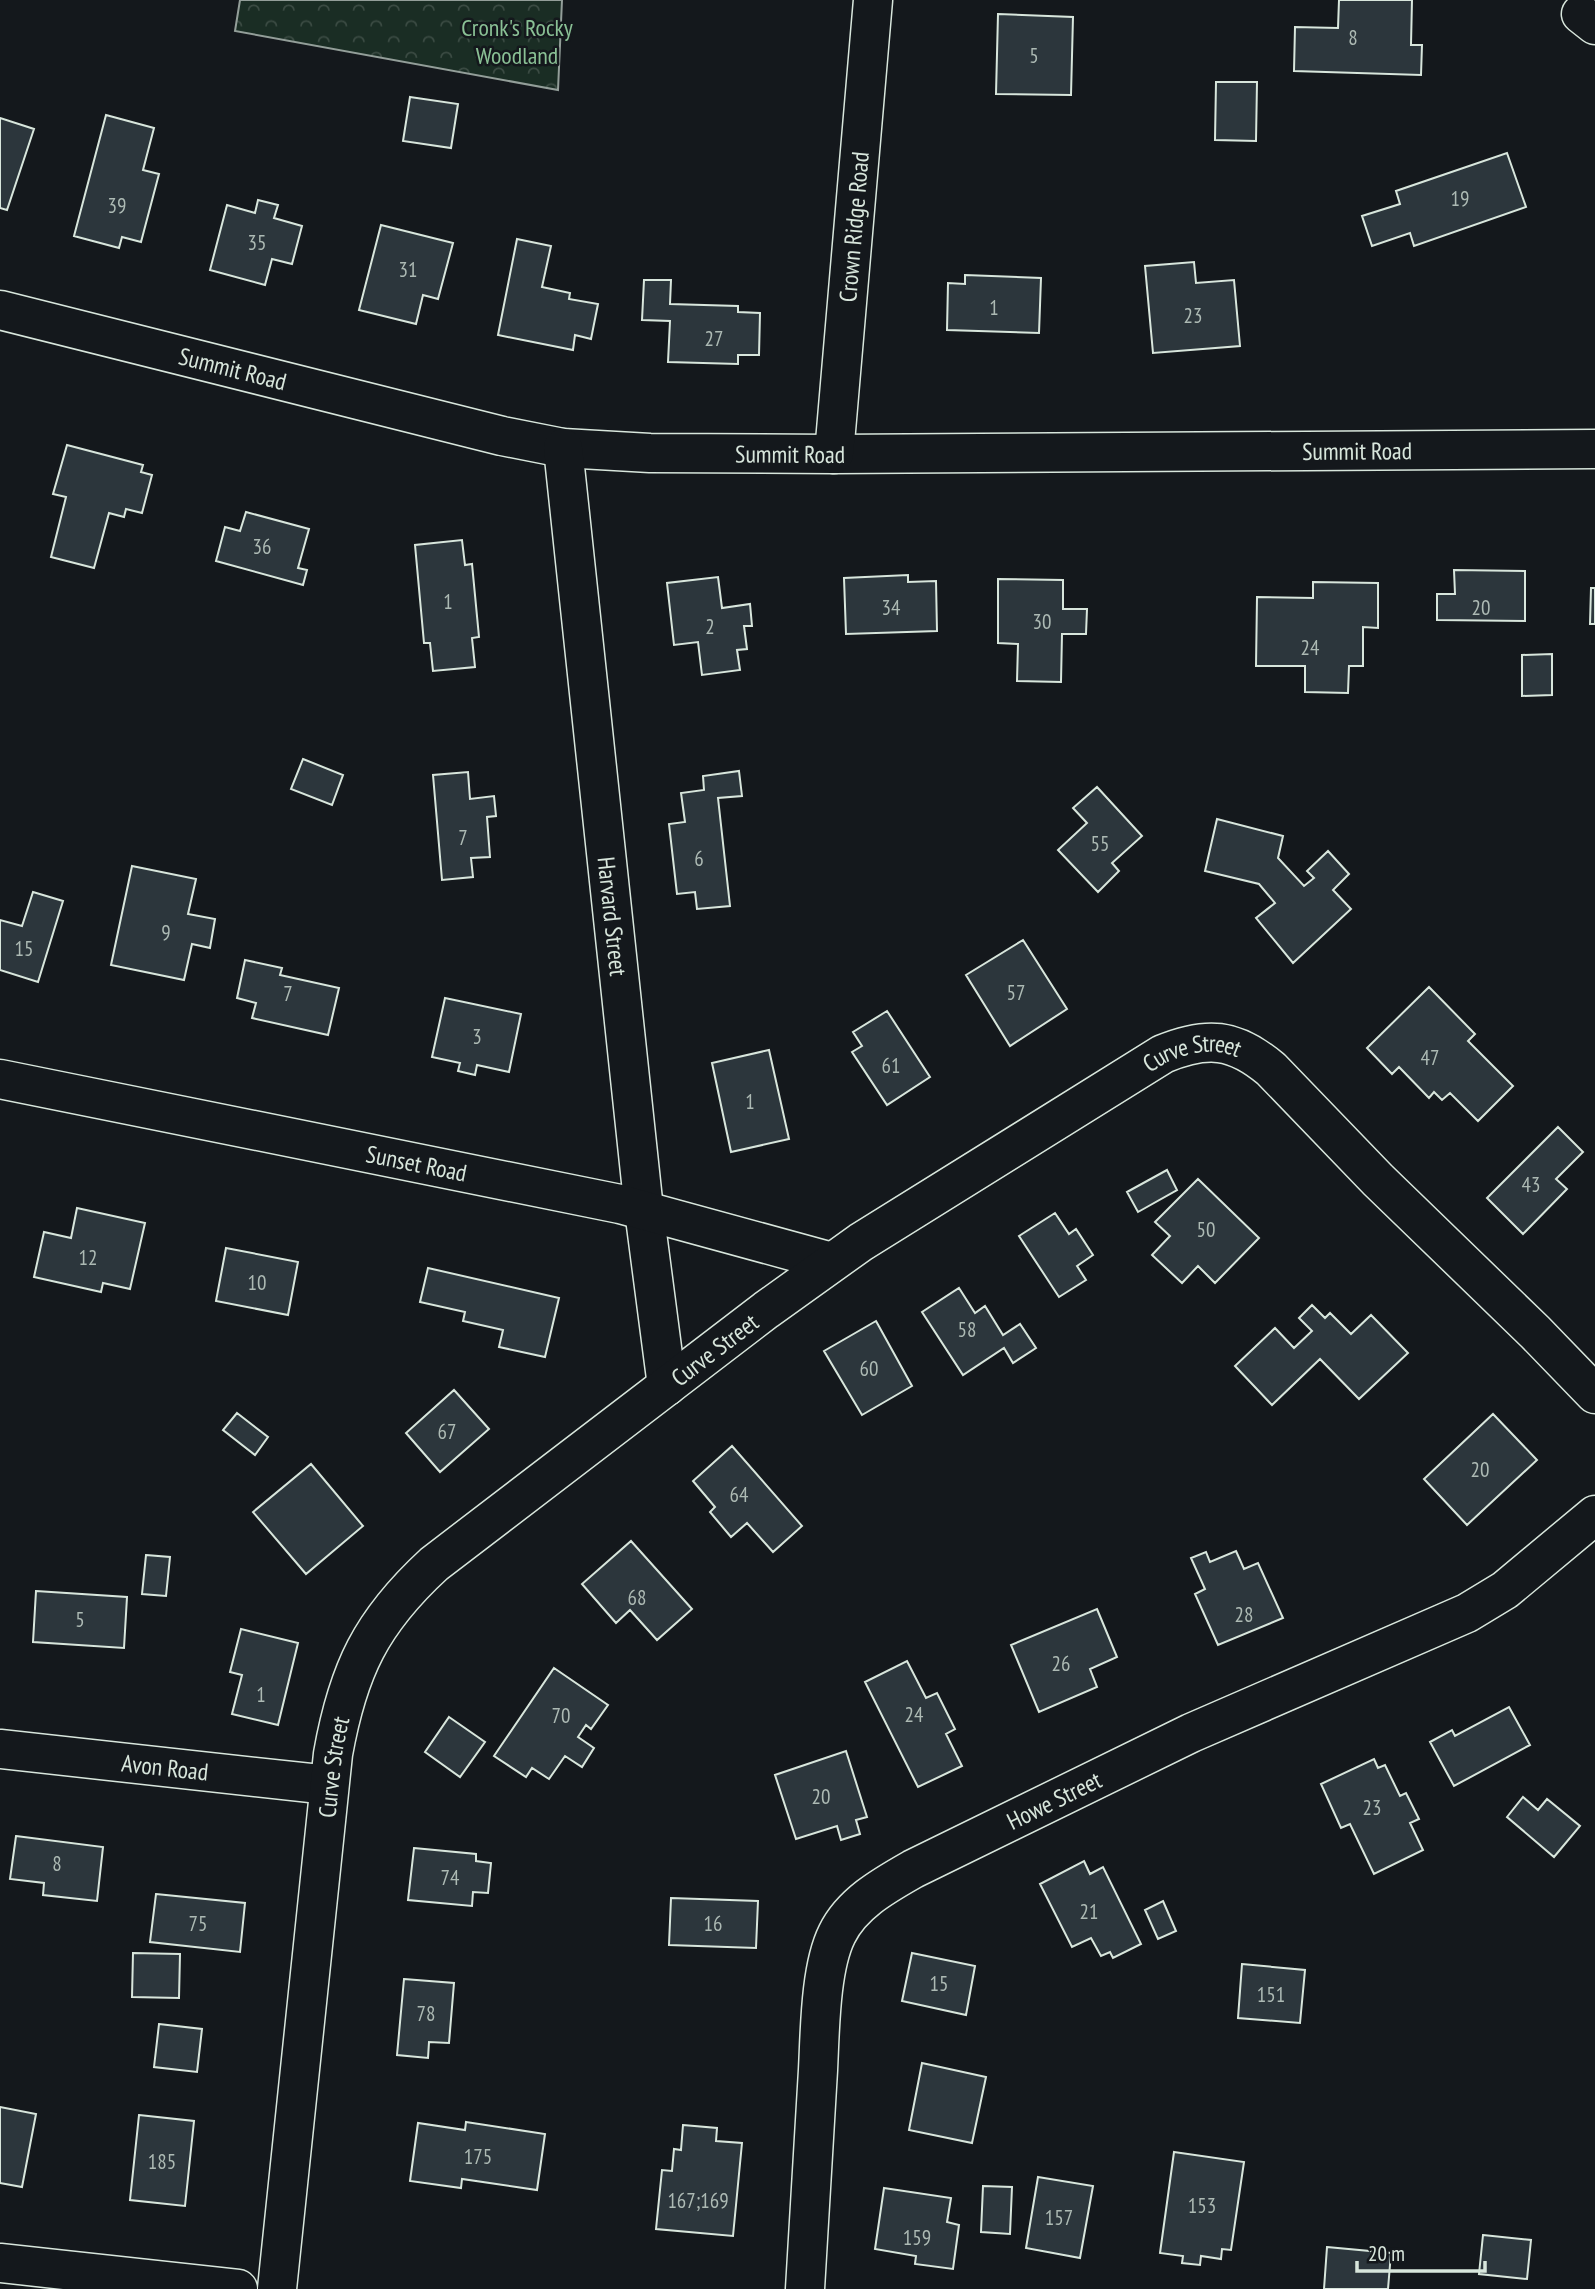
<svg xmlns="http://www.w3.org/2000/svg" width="1595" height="2289" font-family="'PT Sans Narrow',sans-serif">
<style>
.forest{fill:url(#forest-crowns);stroke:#939e99;stroke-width:2}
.building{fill:#2c363c;stroke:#d8e6dc;stroke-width:2}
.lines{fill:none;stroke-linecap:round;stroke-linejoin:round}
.minor-casing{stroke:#d8e6dc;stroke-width:41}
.major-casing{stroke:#d8e6dc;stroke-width:41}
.minor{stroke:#14181c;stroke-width:38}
.major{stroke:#14181c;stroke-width:38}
.labels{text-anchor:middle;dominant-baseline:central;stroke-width:5;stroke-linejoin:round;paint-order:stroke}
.number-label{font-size:21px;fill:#adbab4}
.park-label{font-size:24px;fill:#8ac095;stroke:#14181c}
.street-label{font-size:24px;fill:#d8e6dc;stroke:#14181c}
</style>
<defs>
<pattern id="forest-crowns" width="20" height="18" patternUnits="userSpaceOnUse" patternTransform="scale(1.75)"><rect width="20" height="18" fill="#1a2d24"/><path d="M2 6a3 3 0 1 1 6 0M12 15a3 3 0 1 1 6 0" fill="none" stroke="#3b4b43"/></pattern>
</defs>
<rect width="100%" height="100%" fill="#14181c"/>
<path class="forest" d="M240,0H562L558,90L235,31Z"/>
<path class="building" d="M1339,0H1412L1411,45H1422L1421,75L1294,71L1295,27L1338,28Z
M998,14L1073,17L1071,95L996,94Z
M1216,82H1257L1256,141L1215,140Z
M410,97L458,104L451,148L403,141Z
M106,115L154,128L143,170L159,174L141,242L122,237L119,248L74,236Z
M0,118L34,129L7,210L0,208Z
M1507,153L1526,207L1414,246L1410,233L1372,246L1362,216L1400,204L1396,191Z
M258,200L278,205L274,218L302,226L292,264L272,259L265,285L210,270L227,205L255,213Z
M381,225L453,243L438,299L423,295L416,324L359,310Z
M517,239L551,246L542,287L570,293L569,299L598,304L591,339L575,335L573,350L498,335Z
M1194,262L1196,283L1234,280L1240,346L1153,353L1145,266Z
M965,275L1041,278L1039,333L947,330L948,283L965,284Z
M644,280H671L670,304L738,306V312L760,313L759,355H738V364L668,362L670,321L642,320Z
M67,445L143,465L141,472L152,475L142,513L126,509L124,517L109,513L94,568L51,557L66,497L53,494Z
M246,512L309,529L298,568L307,570L303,585L216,561L225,527L240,531Z
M462,540L465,565L472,564L479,637L472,638L475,667L433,671L430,643H424L415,545Z
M1454,570L1525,571V621L1437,620V594H1455Z
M908,575V582L936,581L937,631L846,634L844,578Z
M718,577L722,608L750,604L752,626H744L747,649L737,650L740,670L702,675L698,642L674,645L667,583Z
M998,579L1063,580V609H1087L1086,634H1062L1061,682L1017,681L1018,644L998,643Z
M1313,582L1378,583V628L1363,627V666H1349L1348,693L1305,692V666H1256L1257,597L1313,598Z
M1591,588H1595V624H1590Z
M1552,654V695L1522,696V655Z
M303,759L343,775L332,805L291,789Z
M739,771L742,796L718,798L730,906L697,909L695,892L677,894L669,824L685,822L681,793L704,790L703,776Z
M468,772L470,799L494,796L496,816L487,817L490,857L471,858L473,877L442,880L433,775Z
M1097,787L1142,836L1112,863L1119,871L1098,892L1058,850L1087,823L1073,808Z
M1217,819L1283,836L1278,858L1304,886L1314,878L1307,871L1328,851L1349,874L1333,890L1351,909L1293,963L1256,918L1275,903L1259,884L1205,871Z
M132,866L196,879L188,914L215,919L210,948L192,944L184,980L111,965Z
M33,892L63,901L38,982L0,970V920L22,926Z
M1023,940L1067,1009L1010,1046L966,975Z
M245,960L282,968L280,975L339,988L328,1035L252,1018L256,1003L237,998Z
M1429,987L1475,1034L1468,1041L1513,1086L1478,1121L1450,1093L1442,1100L1434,1092L1429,1098L1399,1067L1392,1074L1367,1048Z
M445,998L521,1014L509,1072L477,1065L475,1075L458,1071L460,1063L432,1057Z
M887,1011L930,1077L887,1105L852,1052L862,1046L853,1032Z
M769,1050L789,1139L731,1152L712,1063Z
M1558,1127L1583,1152L1556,1179L1567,1189L1523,1234L1487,1198Z
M1167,1170L1177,1190L1138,1212L1127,1192Z
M1198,1179L1259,1238L1215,1283L1198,1266L1182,1283L1152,1255L1170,1236L1155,1222Z
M77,1208L145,1223L130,1289L103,1283L101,1292L34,1277L44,1232L71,1238Z
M1055,1213L1069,1234L1076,1229L1093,1255L1077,1266L1086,1280L1059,1297L1019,1236Z
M226,1248L298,1262L288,1315L216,1301Z
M428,1268L559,1298L545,1357L499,1347L503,1330L463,1321L465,1312L420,1302Z
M959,1288L975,1313L985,1306L1003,1335L1020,1324L1036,1348L1013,1363L1004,1348L963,1375L922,1312Z
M1312,1305L1325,1318L1330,1313L1351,1334L1371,1315L1408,1353L1359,1399L1320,1359L1272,1405L1235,1366L1275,1328L1294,1348L1312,1331L1299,1318Z
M876,1321L912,1386L862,1415L824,1351Z
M454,1390L489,1429L440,1472L406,1433Z
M237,1413L268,1437L255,1455L223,1430Z
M1493,1414L1537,1460L1467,1525L1424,1479Z
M732,1446L802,1526L773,1552L747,1523L731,1537L710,1512L715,1507L693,1481Z
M311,1464L363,1526L306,1574L253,1512Z
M631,1541L692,1609L657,1640L630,1610L616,1623L582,1584Z
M1236,1551L1244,1569L1258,1563L1283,1618L1218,1645L1195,1594L1205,1589L1191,1558L1206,1552L1210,1562Z
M146,1555L170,1557L166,1596L142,1594Z
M36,1591L127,1597L124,1648L33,1642Z
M1097,1609L1117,1657L1090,1669L1097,1687L1039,1712L1011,1645Z
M241,1629L298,1643L278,1725L232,1714L242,1675L230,1672Z
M907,1661L926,1698L937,1693L955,1729L946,1734L962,1766L918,1787L865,1682Z
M554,1668L608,1705L591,1729L586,1725L578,1737L594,1748L582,1767L565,1756L549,1779L532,1768L526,1777L494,1756Z
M1509,1707L1530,1745L1454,1786L1430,1742L1452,1730L1455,1736Z
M449,1717L485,1742L460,1777L425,1752Z
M846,1751L867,1817L856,1820L860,1834L841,1840L837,1826L796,1839L775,1775Z
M1374,1759L1378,1768L1385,1765L1400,1796L1406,1793L1419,1819L1410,1823L1423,1850L1374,1874L1350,1824L1341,1828L1321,1784Z
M1523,1797L1538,1810L1547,1799L1580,1826L1554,1857L1507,1817Z
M16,1836L103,1847L97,1901L43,1895L44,1883L10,1879Z
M414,1848L476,1854V1861L491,1863L488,1893L473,1892L472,1906L408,1900Z
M1084,1861L1090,1874L1103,1867L1141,1944L1113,1958L1110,1952L1101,1956L1091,1938L1072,1947L1040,1884Z
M156,1894L245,1903L240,1952L150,1942Z
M671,1898L758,1901L756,1948L669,1945Z
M1163,1901L1176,1931L1158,1939L1145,1910Z
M133,1953L180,1954L179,1998L132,1997Z
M912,1953L975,1966L966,2015L902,2001Z
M1242,1964L1305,1970L1300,2023L1238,2018Z
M404,1979L454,1983L449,2043L429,2042L428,2058L397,2055Z
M159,2024L202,2029L197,2072L154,2067Z
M922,2063L986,2077L972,2143L909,2130Z
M0,2107L36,2114L22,2187L0,2183Z
M139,2115L194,2121L185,2206L130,2200Z
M466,2122L545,2134L537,2190L462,2179L461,2188L410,2181L418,2123L465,2130Z
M683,2125L717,2128L716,2141L742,2143L733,2236L656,2229L662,2170L672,2171L674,2149L681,2150Z
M1174,2152L1244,2162L1231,2250L1222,2249L1221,2259L1201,2256L1200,2265L1182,2263L1183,2256L1160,2253Z
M1038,2177L1093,2186L1080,2258L1026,2248Z
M983,2186L1012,2187L1010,2234L981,2232Z
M884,2188L951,2198L947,2222L959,2225L953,2269L915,2264L916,2256L875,2249Z
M1483,2235L1531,2240L1527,2279L1479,2274Z
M1327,2247L1391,2253L1388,2289H1324Z"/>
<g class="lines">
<defs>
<g id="minor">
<path d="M1581,14L1595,25"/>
<path id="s1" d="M0,310L502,436L563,448L650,453L834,454L1595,449"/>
<path id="s2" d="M563,448L644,1210L667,1386"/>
<path id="s3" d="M834,454L873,0"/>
<path id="s4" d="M0,1079L620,1204L832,1262"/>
<path id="s5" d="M0,1749L329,1785"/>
<path id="s6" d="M277,2289L333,1754C348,1670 371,1622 434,1564L766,1310L861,1242L1163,1054C1207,1036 1234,1038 1271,1069L1378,1180L1535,1332L1595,1394"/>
<path id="s7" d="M805,2289C809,2216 814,2143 818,2070C820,2031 820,1968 837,1934C852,1903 885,1885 913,1869L1191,1733L1467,1613L1505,1590L1595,1515"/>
</g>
<path id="major" d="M0,2263L238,2289"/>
</defs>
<use href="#minor" class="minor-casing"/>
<use href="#major" class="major-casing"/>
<use href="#minor" class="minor"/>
<use href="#major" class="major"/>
</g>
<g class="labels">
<g class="number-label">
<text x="1353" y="37">8</text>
<text x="1034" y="55">5</text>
<text x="1460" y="198">19</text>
<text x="117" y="205">39</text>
<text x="257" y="242">35</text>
<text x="408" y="269">31</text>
<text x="994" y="307">1</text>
<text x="1193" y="315">23</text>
<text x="714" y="338">27</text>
<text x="262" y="546">36</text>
<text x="448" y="601">1</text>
<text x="891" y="607">34</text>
<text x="1481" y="607">20</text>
<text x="1042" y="621">30</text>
<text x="710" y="626">2</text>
<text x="1310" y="647">24</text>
<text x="463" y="837">7</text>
<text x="1100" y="843">55</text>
<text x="699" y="858">6</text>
<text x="166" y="932">9</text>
<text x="24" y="948">15</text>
<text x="1016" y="992">57</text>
<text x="288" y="993">7</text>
<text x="477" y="1036">3</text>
<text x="1430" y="1057">47</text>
<text x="891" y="1065">61</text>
<text x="750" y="1101">1</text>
<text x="1531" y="1184">43</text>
<text x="1206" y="1229">50</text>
<text x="88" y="1257">12</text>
<text x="257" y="1282">10</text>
<text x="967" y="1329">58</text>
<text x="869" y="1368">60</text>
<text x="447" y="1431">67</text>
<text x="1480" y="1469">20</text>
<text x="739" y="1494">64</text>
<text x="637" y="1597">68</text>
<text x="1244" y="1614">28</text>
<text x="80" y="1619">5</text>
<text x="1061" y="1663">26</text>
<text x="261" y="1694">1</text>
<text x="914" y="1714">24</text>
<text x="561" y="1715">70</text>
<text x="821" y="1796">20</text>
<text x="1372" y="1807">23</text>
<text x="57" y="1863">8</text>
<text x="450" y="1877">74</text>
<text x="1089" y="1911">21</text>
<text x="198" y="1923">75</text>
<text x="713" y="1923">16</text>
<text x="939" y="1983">15</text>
<text x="1271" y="1994">151</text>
<text x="426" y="2013">78</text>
<text x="478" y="2156">175</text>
<text x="162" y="2161">185</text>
<text x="698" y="2200">167;169</text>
<text x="1202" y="2205">153</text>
<text x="1059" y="2217">157</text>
<text x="917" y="2237">159</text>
</g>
<g class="park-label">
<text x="517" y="27">Cronk's Rocky<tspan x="517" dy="28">Woodland</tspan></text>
</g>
<g class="street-label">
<text stroke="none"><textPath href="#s3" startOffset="228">Crown Ridge Road</textPath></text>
<text stroke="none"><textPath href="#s1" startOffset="240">Summit Road</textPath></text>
<text stroke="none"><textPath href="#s1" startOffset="1374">Summit Road</textPath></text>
<text stroke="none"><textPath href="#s1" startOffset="807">Summit Road</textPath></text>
<text stroke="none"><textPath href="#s2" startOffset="471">Harvard Street</textPath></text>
<text stroke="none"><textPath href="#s6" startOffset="1678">Curve Street</textPath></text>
<text stroke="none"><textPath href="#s4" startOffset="425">Sunset Road</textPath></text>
<text stroke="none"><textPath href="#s6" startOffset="1111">Curve Street</textPath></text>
<text stroke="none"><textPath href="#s5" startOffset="166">Avon Road</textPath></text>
<text stroke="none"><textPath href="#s6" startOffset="525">Curve Street</textPath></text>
<text stroke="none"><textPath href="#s7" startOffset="616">Howe Street</textPath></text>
</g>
</g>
<path d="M1357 2261v10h128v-10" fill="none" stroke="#d8e6dc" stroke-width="3.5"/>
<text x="1368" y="2261" font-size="21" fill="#d8e6dc" stroke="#14181c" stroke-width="5" paint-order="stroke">20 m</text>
</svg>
